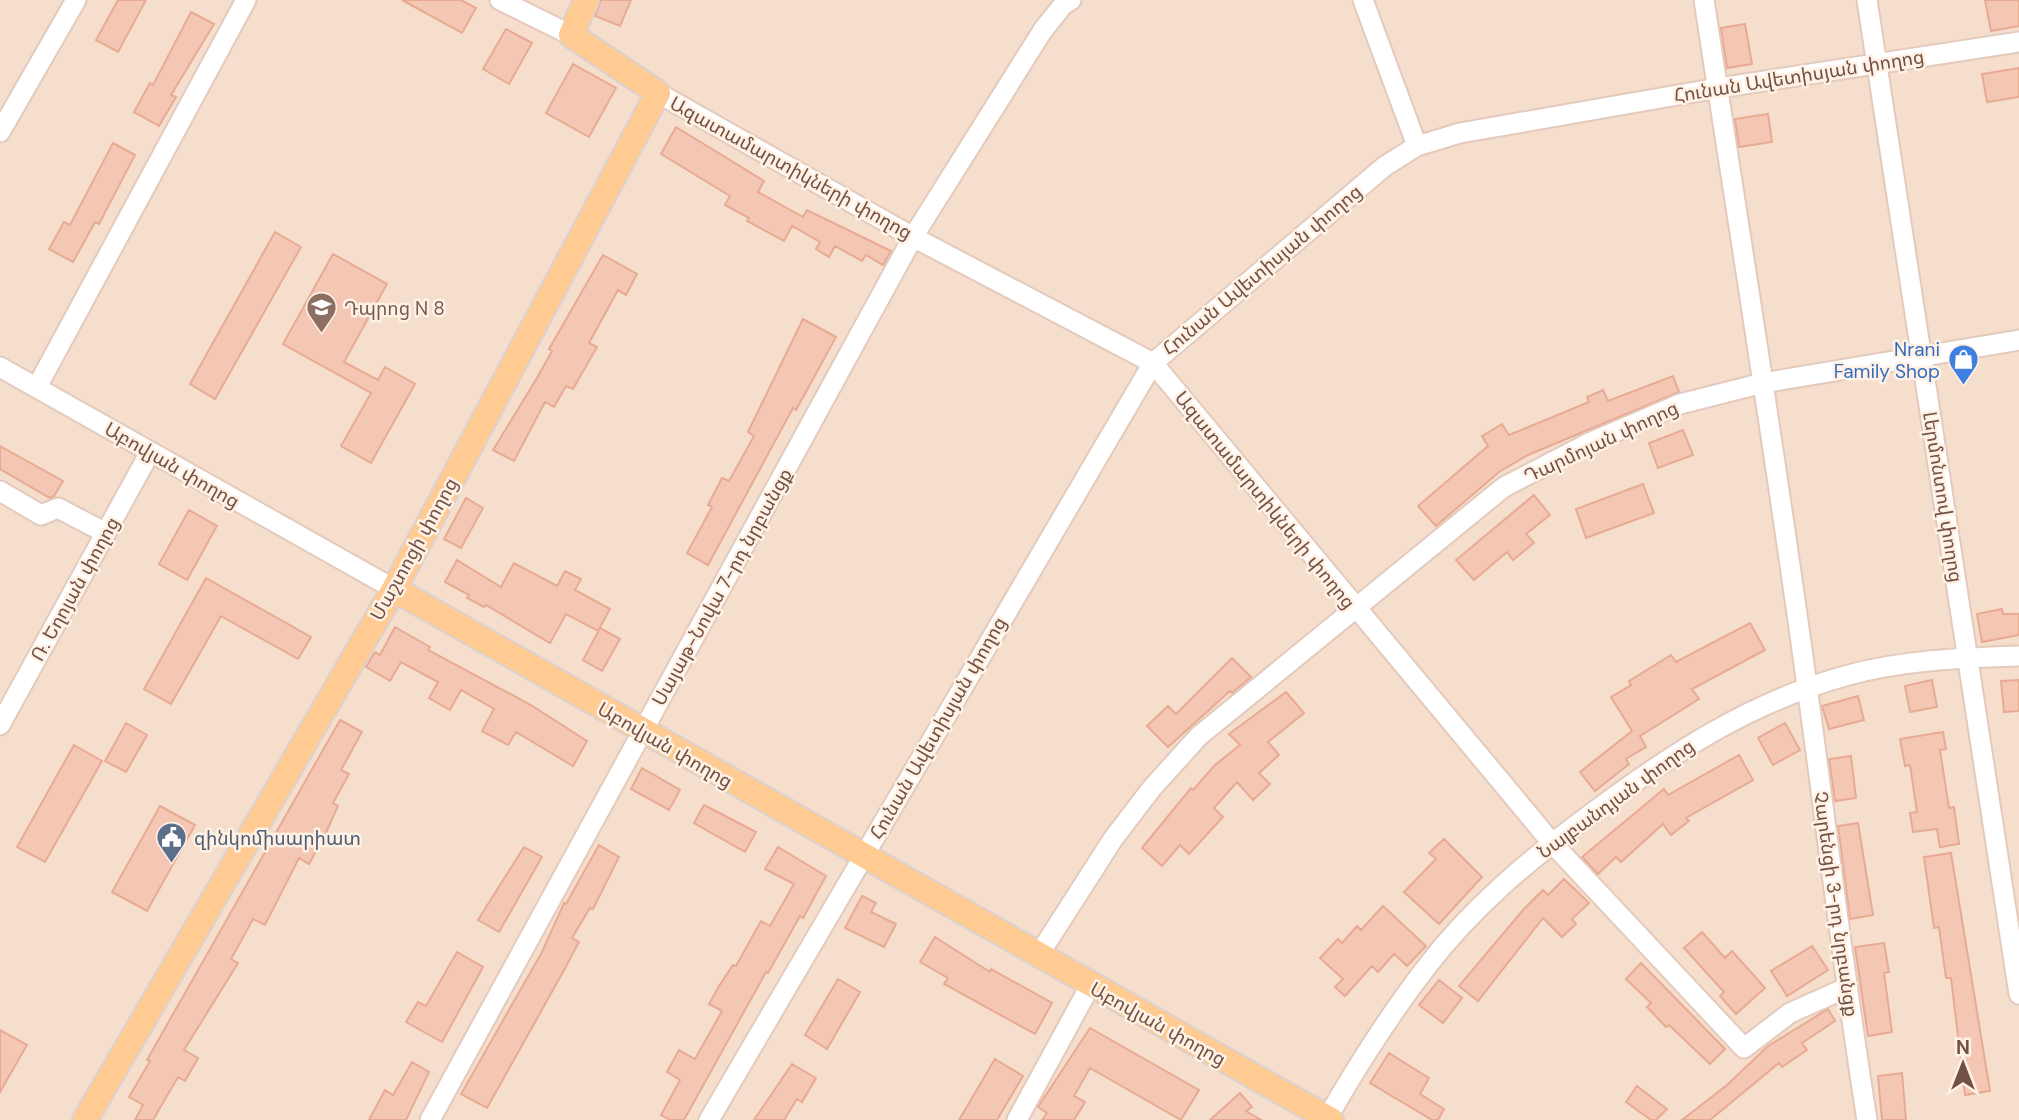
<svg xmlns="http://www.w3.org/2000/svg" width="2019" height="1120" font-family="'DM Sans','Noto Sans Armenian',sans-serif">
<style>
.residential{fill:#f5decc}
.building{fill:#f4c6b4;stroke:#e8aa93;stroke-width:2}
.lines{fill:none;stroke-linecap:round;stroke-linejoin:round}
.minor-casing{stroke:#e3cabc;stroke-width:23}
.major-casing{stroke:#dbd2cf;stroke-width:28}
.minor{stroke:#fff;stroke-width:19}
.major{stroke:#ffcb93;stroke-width:24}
.labels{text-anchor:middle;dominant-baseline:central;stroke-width:5;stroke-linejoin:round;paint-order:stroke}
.street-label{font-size:19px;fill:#745145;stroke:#fff2e5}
.education-label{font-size:19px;fill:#785e54;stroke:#fff2e5;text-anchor:start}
.shop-label{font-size:19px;fill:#366cbe;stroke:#fff2e5;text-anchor:end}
.service-label{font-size:19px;fill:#4e5e75;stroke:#fff2e5;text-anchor:start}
</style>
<rect width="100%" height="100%" fill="#fdeedd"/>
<path class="residential" d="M0,0H2019V1120H0Z"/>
<path class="building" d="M118,0H146L118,52L96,40Z
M402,0H461L476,8L462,33Z
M601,0H631L620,26L595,16Z
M1985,0H2019V26L1991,31Z
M191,12L214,24L171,95L176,97L159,126L134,112L150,83L153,85Z
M1745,24L1752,64L1727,68L1721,28Z
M506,29L532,43L509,84L483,69Z
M573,64L616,88L589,137L546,113Z
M2019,68V97L1987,102L1982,74Z
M1768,114L1772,142L1739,147L1735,119Z
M676,127L764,181L758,192L803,217L807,210L891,251L883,265L866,255L862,261L835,246L829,257L816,249L820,242L792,226L784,241L747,221L749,218L725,205L730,196L661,154Z
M113,143L135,155L99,224L95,222L73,262L49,249L64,222L70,225Z
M275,232L301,247L215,399L190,384Z
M333,254L387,284L344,362L378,380L385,367L415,384L371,463L341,446L371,393L283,344Z
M603,255L637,274L626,295L618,290L589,343L597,347L573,389L566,386L554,407L545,402L514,461L493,450L537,378L552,351L549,349Z
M803,319L836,337L796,410L793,408L708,565L687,553L712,507L708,505L722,478L729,481L754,436L748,432Z
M1673,376L1679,392L1528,455L1499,472L1436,526L1418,506L1488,446L1482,436L1502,424L1509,435L1589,402L1587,397L1603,390L1608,401Z
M1683,430L1693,455L1658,468L1649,443Z
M0,446L63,481L54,496L50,498L0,469Z
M1643,484L1654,513L1586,538L1576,509Z
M1534,495L1550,515L1526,534L1534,543L1513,560L1507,552L1474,580L1456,560Z
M466,498L483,508L461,548L444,539Z
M189,510L217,526L187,580L159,564Z
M457,560L501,587L514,563L557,586L565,571L581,579L575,590L610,609L598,631L566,614L550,643L486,605L484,607L467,598L469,595L445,582Z
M206,578L311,637L298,659L221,616L171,704L144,689Z
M2002,609L2003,614H2019V635L1982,642L1977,614Z
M1750,623L1765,650L1692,689L1699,699L1640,736L1646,747L1626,759L1629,764L1595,791L1580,772L1632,731L1611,697L1631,685L1629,681L1671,655L1676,662Z
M395,627L430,647L428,650L531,705L587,741L573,766L516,732L508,745L482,731L494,709L461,690L450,710L429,698L438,682L401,662L390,681L366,667L375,652L380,655Z
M600,628L620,639L602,671L583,660Z
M1232,658L1251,677L1232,693L1230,691L1168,747L1147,726L1168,706L1176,714Z
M1932,680L1937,707L1910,712L1905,686Z
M2019,680V711L2004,712L2001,681Z
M1286,692L1304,713L1268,742L1279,755L1259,773L1270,784L1253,800L1237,782L1214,808L1223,817L1189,854L1180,845L1162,866L1142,848L1191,788L1193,790L1215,765L1240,745L1229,734Z
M1858,696L1864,720L1829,729L1822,706Z
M340,720L362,732L341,770L349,774L333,803L338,806L325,835L309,864L299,858L265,925L253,919L231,959L238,963L184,1050L198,1058L185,1081L178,1077L153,1120H135L143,1105L129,1097L150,1061L147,1060Z
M126,723L147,735L126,772L105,761Z
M1785,723L1800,750L1773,765L1758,738Z
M1943,732L1946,749L1940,750L1949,808L1954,807L1959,844L1940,847L1937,829L1913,832L1910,813L1917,812L1910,765L1905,766L1900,739Z
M74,745L102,761L45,862L17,847Z
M1739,755L1753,780L1686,818L1689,821L1671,835L1663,824L1621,862L1616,857L1598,874L1582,857L1664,789L1668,795Z
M1851,756L1856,798L1835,801L1829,759Z
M642,768L680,790L669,810L631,789Z
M704,805L756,832L745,852L694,823Z
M160,806L195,825L147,911L112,892Z
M1858,823L1873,915L1850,919L1838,826Z
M1444,839L1482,877L1439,924L1404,892L1436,859L1429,853Z
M599,845L619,857L593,909L590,908L572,938L579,942L563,972L487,1108L461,1094L542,952L564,903L566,904Z
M524,847L542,857L499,932L478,920Z
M778,847L826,876L803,918L800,916L768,973L766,972L684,1120H670L661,1115L680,1080L667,1072L679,1050L695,1059L722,1011L709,1004L719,986L733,965L736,966L761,921L770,926L794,884L765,869Z
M1951,853L1990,1091L1965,1095L1951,978H1946L1939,927L1934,928L1924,857Z
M1564,879L1589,903L1572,919L1576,924L1562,937L1543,918L1478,1001L1459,986L1523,910L1543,890L1548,895Z
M862,896L876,903L871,912L896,924L884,947L845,928Z
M1383,906L1426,946L1407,966L1394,954L1378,972L1372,966L1345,996L1335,987L1343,979L1320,958L1338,939L1342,943L1357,926L1361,930Z
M1702,932L1725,958L1732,951L1765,988L1736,1014L1720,996L1724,992L1684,948Z
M935,937L990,972L991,969L1052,1003L1035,1034L944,984L948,978L920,962Z
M1884,943L1889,972L1884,973L1892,1032L1868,1036L1855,947Z
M1812,946L1828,970L1787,996L1771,971Z
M457,952L483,967L442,1042L406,1022L418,1002L426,1006Z
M1641,963L1725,1049L1710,1064L1669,1025L1666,1027L1647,1007L1651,1003L1626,979Z
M838,979L860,992L827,1049L805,1035Z
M1439,980L1462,998L1443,1023L1419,1005Z
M1828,1009L1835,1021L1802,1043L1807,1050L1782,1067L1779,1063L1710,1120H1682L1727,1085L1768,1046Z
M1090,1028L1199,1090L1181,1120L1090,1068L1074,1096L1085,1102L1074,1120H1042L1047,1113L1038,1107Z
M0,1030L27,1045L0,1092Z
M1389,1053L1429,1078L1420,1094L1444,1109L1438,1120H1432L1370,1083Z
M995,1059L1023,1076L997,1120H959Z
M412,1062L429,1072L406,1120H369L385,1090L393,1095Z
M792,1064L816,1078L802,1102L797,1099L784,1120H754Z
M1902,1073L1906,1120H1882L1878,1076Z
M1637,1086L1667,1109L1656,1120H1651L1626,1102Z
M1240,1093L1252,1107L1246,1111L1261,1120H1210Z"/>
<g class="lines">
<defs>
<path id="minor" d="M500,0L571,35
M1363,0L1417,146
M1704,0C1739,229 1776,457 1807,686C1827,831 1844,976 1867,1120
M1867,0L2019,994
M658,93L913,237L1153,363L1552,843L1744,1048L1790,1013L1846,988
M0,132L76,0
M0,367L394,589
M37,387L246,0
M0,491L41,515L58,508L106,533
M0,725L149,454
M1038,956L1113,839L1152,788L1199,736L1504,487L1589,443L1680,404L1763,383L2019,340
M430,1120L913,237L1043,30L1063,5L1071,0
M709,1120L1153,363L1385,166L1417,146L1460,133L1718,88L2019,42
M1017,1120L1090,986
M1326,1120C1356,1068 1388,1017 1425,969C1471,908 1530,859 1591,814C1671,754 1748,703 1845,676C1901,660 1962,658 2019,656"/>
<path id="major" d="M394,589L1331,1120
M85,1120L394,589L658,93L571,35L586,0"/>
</defs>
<use href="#minor" class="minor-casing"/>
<use href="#major" class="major-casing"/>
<use href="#minor" class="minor"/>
<use href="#major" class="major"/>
</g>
<defs>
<symbol id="school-pin" viewBox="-11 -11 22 30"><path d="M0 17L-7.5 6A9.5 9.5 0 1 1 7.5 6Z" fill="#8d6e63" stroke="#fff2e5"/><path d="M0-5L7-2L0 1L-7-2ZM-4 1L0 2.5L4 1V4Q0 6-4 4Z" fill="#fff"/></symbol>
<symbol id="shop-pin" viewBox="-11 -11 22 30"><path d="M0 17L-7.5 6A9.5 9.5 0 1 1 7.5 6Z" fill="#3f7fe0" stroke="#fff2e5"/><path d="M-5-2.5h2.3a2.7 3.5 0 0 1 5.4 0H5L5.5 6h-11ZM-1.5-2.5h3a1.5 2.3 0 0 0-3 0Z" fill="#fff"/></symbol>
<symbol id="civic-pin" viewBox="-11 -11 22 30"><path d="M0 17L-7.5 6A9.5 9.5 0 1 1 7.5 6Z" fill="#5c6f8a" stroke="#fff2e5"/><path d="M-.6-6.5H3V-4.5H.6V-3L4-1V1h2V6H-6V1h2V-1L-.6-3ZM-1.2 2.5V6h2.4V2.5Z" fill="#fff"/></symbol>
</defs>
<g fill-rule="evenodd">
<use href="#school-pin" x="304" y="290" width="35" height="47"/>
<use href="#shop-pin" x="1946" y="342" width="35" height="47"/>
<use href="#civic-pin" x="154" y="820" width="35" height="47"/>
</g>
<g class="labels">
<g class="street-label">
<text transform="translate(1799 76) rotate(-9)">Հունան Ավետիսյան փողոց</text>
<text transform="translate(791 168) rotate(29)">Ազատամարտիկների փողոց</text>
<text transform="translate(1262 270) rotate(-40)">Հունան Ավետիսյան փողոց</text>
<text transform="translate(1601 442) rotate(-25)">Դարմոյան փողոց</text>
<text transform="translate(172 465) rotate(30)">Աբովյան փողոց</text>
<text transform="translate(1943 497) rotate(81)">Լերմոնտով փողոց</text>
<text transform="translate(1265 500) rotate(51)">Ազատամարտիկների փողոց</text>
<text transform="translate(414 549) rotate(-61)">Մաշտոցի փողոց</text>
<text transform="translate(722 587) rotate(-61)">Սայաթ-Նովա 7-րդ նրբանցք</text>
<text transform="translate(75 589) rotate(-61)">Ռ. Եղոյան փողոց</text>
<text transform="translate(938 728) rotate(-60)">Հունան Ավետիսյան փողոց</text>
<text transform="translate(665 745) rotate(30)">Աբովյան փողոց</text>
<text transform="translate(1616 799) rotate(-36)">Նալբանդյան փողոց</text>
<text transform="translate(1836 904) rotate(82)">Չարենցի 3-րդ նրբանցք</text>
<text transform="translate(1158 1024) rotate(29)">Աբովյան փողոց</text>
</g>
<g class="education-label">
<text x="344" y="308">Դպրոց N 8</text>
</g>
<g class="shop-label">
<text x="1940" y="349">Nrani<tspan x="1940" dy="22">Family Shop</tspan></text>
</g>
<g class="service-label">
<text x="194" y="838">զինկոմիսարիատ</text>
</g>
</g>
<g transform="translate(1963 1064)" stroke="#fff2e5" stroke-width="5" paint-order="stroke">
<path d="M0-5L12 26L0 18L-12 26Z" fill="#745145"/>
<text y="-10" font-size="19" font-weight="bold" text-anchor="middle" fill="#745145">N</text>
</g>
</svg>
